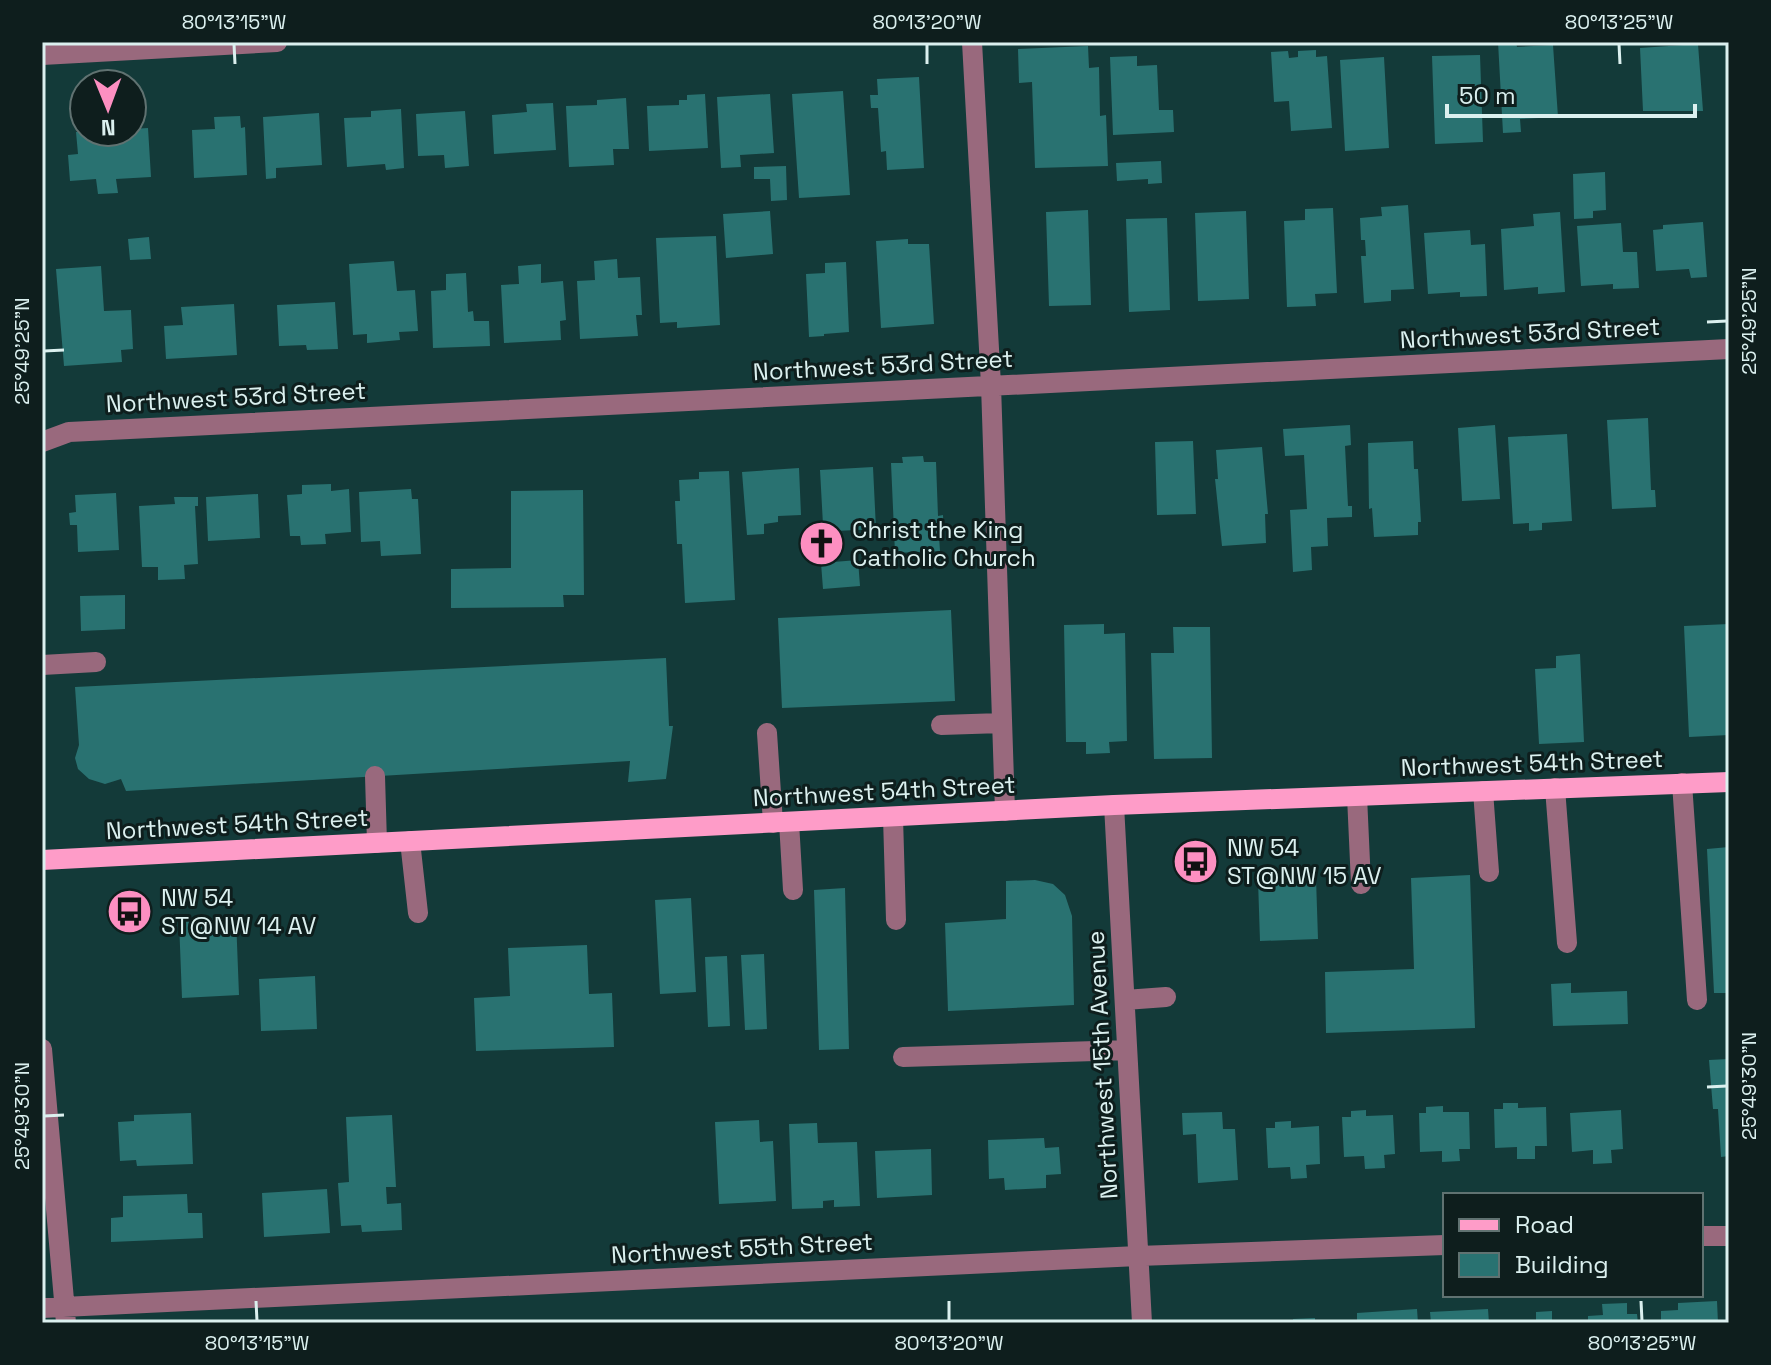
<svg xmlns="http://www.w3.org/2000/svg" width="1771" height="1365" font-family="'Space Grotesk',sans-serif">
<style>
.building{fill:#297271}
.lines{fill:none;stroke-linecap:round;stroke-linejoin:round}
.minor{stroke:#99697d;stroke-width:20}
.major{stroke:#fe9cc8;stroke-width:20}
.ticks{fill:none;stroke:#dbf0ef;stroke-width:3}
.labels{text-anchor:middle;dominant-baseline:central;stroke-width:6;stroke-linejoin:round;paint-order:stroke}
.street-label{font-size:24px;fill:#dbf0ef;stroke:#0e1e1d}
.poi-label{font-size:24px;fill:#dbf0ef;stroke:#0e1e1d;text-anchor:start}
.neatline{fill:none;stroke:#dbf0ef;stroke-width:3}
.ticks-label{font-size:20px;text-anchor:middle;fill:#dbf0ef}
</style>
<rect width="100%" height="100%" fill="#133a39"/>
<path class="building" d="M1498,42H1516L1517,47L1553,45L1558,117L1520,119L1521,132L1503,133Z
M1698,44L1703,111H1643L1640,48Z
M1088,46L1089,68L1099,67L1100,116L1106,115L1108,166L1035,168L1032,82L1019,83L1018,49Z
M1316,50V57L1327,56L1332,128L1291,131L1289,101L1274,102L1271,52L1288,51L1289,58L1298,57V51Z
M1480,55L1483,142L1435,144L1432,56Z
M1137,56V66L1157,65L1159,110H1173L1174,132L1113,135L1110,57Z
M1384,57L1389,148L1345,151L1340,60Z
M919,77L924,168L887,170L886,151L881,152L878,108H871L870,95H878L877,79Z
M843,91L850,195L799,198L792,94Z
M705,94L708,148L649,151L647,106L679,105V100H687V95Z
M770,94L774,153L740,155L741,167L721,168L717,97Z
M626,98L629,149H613L614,165L569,167L566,106L597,105V100Z
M553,103L556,150L494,154L492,115L527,112L526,104Z
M401,109L404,168L386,170L385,164L347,167L344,118L371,117V111Z
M465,111L469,166L445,168L444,155L418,156L416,114Z
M319,113L322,165L276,168V178L266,179L263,117Z
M240,116L241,128L245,127L247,175L194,178L192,130L215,129L214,117Z
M148,128L151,177L116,179L118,193L98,194L96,179L70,181L68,155L78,154L76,132H132V129Z
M1161,161L1162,183L1148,184V179L1117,181L1116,163Z
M786,166L787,200L771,201L770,179H754V167Z
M1605,172L1606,210L1593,211V218L1574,219L1573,174Z
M1408,205L1414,289L1391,290V301L1364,303L1361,256H1366L1365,240H1361L1360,218L1382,216L1381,207Z
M1333,208L1337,293L1315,294L1316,306L1287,307L1284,221L1305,220V209Z
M1088,210L1091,305L1049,306L1046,212Z
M770,211L773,254L726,258L723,214Z
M1246,211L1249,299L1198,301L1195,213Z
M1560,212L1565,292L1538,294V287L1504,290L1501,229L1534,226L1533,214Z
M1167,218L1170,310L1129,312L1126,219Z
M1703,222L1707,277L1691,278L1689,269L1656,271L1653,230L1663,229V225Z
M1621,223L1623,252H1637L1639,288L1613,289V284L1581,286L1577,226Z
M1470,230L1471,245L1485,244L1487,296L1460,297V292L1428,294L1424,233Z
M716,236L720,325L677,328V322L660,323L656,238Z
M149,237L151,259L130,260L128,239Z
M908,239V244H929L934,324L881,328L876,241Z
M617,259L618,278L640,277L642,315H636L638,336L580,339L577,281L595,280L594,261Z
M394,261L397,291L415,290L418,331L399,332L400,340L367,343V334L353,335L349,264Z
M846,262L849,332L824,334V336L809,337L806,274L825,273V263Z
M541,264V283L563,281L566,320L560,321L561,340L504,343L501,285L519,284L518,266Z
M101,266L104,311L131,310L133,349L121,350L122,362L64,366L56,269Z
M466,273L468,312L473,311L474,321H489L490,346L433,348L431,291L446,290V274Z
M335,302L338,349L307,350L306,345L279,346L277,305Z
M234,304L237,355L166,359L164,326L183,325L181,307Z
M1648,418L1651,490H1655L1656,507L1612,509L1607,420Z
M1350,425L1351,445L1345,446L1348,506H1352V517L1327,518L1328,546L1311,547L1312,570L1293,572L1290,510L1307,509L1304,455L1285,456L1283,429Z
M1495,425L1500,499L1462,501L1458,428Z
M1567,434L1572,521L1542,523V530L1529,531V523L1513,524L1508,437Z
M1193,441L1196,514L1157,515L1155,442Z
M1413,441L1414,469H1418L1421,522H1418V535L1374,537L1372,508L1369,509L1368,443Z
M1262,447L1268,514H1265L1266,543L1222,546L1215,479H1218L1216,450Z
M923,456L924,462H936L938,516L943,515L944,536H939L940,551L895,553L891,463H903L902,457Z
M873,467L876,529L836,531L837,542L824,543L820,470Z
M799,468L801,515L778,516V522L764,524V534L747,535L742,472Z
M729,471L735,600L685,603L682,544H677L675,501H680L679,480L699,479V472Z
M331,484V491L349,489L351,532L325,534L326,544L301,545L300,536H290L287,495L302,494V485Z
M411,489L412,499H418L421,554L381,556L380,541L361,542L359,492Z
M583,490L584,595H563L564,607L451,608V569L511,568V491Z
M116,493L119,550L78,552L77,525H70L69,513L76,512L75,495Z
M258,494L260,538L208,541L206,497Z
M174,497H198V506H195L198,564L184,565L185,579L158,580V567H142L139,506L175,504Z
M858,560L860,586L823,589L821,563Z
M125,595V629L81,631L80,596Z
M951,610L955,701L782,708L778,618Z
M1104,624V634L1125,633L1127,741L1109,742L1110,753L1086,754V742H1066L1064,625Z
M1729,624V735L1689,737L1684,626Z
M1173,627H1210L1212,758L1154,759L1151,653H1174Z
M1580,654L1584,742L1539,744L1535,669L1556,668V656Z
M666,658L669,726H673L666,779L628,782L630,761L126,791L121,779L105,784L89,779L78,769L75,758L79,745L75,687Z
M1729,847V993H1714L1707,849Z
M1470,875L1475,1028L1326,1033L1325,972L1414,969L1411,878Z
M1316,878L1318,939L1260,941L1258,880Z
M1035,880L1053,884L1065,895L1072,916L1074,1005L948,1011L945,923L1006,919V881Z
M845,888L849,1049L819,1050L814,890Z
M691,898L696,992L660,994L655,900Z
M236,918L239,995L182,998L179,921Z
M587,945L589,994L612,993L614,1047L476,1051L474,998L510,996L508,948Z
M764,954L767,1029L745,1030L741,955Z
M727,956L730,1026L708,1027L705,957Z
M315,976L317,1029L261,1031L259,979Z
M1571,983V993L1627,991L1628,1024L1553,1026L1551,984Z
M1729,1059V1156L1721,1157L1718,1109H1713L1709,1060Z
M1503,1103H1518V1108L1546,1107L1547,1146H1535V1159H1517V1147L1495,1148L1494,1109H1503Z
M1443,1106V1112H1469L1470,1149H1459L1460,1161L1442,1162V1151L1420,1152L1419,1113H1426V1107Z
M1366,1110V1116L1393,1115L1395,1154L1384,1155L1385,1168L1365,1169L1364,1156L1344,1157L1342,1117H1351V1111Z
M1621,1110L1623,1149L1611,1150L1612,1163L1593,1164V1150L1572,1152L1570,1113Z
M1222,1112L1223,1129H1235L1238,1180L1198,1183L1196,1134L1183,1135L1182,1113Z
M191,1113L193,1164L137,1166L136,1160L120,1161L118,1122L134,1121V1115Z
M392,1115L396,1187H386L387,1204L401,1203L402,1230L362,1232L361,1225L341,1226L338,1183L349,1182L346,1117Z
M759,1120L760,1142L773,1141L776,1201L719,1204L715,1122Z
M1291,1121V1128L1319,1126L1320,1164L1306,1165L1307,1178L1291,1179L1290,1167L1268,1168L1266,1128H1275V1122Z
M817,1123L818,1143L857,1142L860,1206L834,1207V1200L823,1201V1208L792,1209L789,1124Z
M1044,1138L1045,1148L1059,1147L1061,1174L1046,1175V1188L1005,1190L1004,1178L989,1179L988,1140Z
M931,1149L932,1195L877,1198L875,1151Z
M327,1189L330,1233L264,1237L262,1193Z
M187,1194L188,1213H202L203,1238L111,1242V1218L123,1217V1196Z
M1717,1301L1718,1323H1661V1311L1678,1310V1303Z
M1627,1303V1314H1637L1638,1323H1588V1316L1603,1315L1602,1304Z
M1417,1309L1418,1323H1357V1313Z
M1488,1309L1489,1323H1431L1430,1312Z
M1552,1311V1323H1536V1312Z
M1315,1318V1323H1293V1319Z"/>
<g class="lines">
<path class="minor" d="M972,42L991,385L1005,811
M42,55L277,42
M42,442L69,432L1729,349
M42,665L96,662
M941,725L1002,723
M767,733L773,823
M375,776L377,843
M1682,783L1697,1000
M1555,788L1567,943
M1483,791L1489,872
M1357,796L1361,884
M1114,805L1142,1323
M893,817L896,920
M789,822L793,890
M410,841L418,913
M1125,1000L1166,997
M42,1049L66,1323
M903,1057L1127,1050
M1701,1236H1729
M42,1308L1138,1256L1445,1245"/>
<path class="major" d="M42,860L1114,805L1729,782"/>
</g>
<path class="ticks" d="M234,44L235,64M927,44V64M1619,44L1620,64M1707,322L1727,321M44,351L64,350M1707,1087L1727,1086M44,1116L64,1115M256,1301L257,1321M949,1301V1321M1641,1301L1642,1321"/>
<defs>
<symbol id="church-disc" viewBox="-11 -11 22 22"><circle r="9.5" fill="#fd8fc1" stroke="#0e1e1d"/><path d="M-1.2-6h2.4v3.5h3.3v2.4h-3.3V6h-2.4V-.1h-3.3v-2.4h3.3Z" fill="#111"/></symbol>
<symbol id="bus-disc" viewBox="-11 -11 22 22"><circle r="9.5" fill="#fd8fc1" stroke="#0e1e1d"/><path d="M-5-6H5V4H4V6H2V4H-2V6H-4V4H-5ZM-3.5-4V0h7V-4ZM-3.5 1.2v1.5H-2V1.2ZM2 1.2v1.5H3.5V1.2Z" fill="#111"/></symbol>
</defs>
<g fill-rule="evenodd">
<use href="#church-disc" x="796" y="518" width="51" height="51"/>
<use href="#bus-disc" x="1170" y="836" width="51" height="51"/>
<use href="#bus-disc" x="104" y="886" width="51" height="51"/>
</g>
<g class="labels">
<g class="street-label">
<text transform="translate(1530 333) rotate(-3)">Northwest 53rd Street</text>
<text transform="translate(883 365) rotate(-3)">Northwest 53rd Street</text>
<text transform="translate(236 397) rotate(-3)">Northwest 53rd Street</text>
<text transform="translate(1532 763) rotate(-2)">Northwest 54th Street</text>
<text transform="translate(884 791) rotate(-3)">Northwest 54th Street</text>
<text transform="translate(237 824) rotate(-3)">Northwest 54th Street</text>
<text transform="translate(1102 1065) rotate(-93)">Northwest 15th Avenue</text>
<text transform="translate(742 1248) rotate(-3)">Northwest 55th Street</text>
</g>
<g class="poi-label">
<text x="852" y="529">Christ the King<tspan x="852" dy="28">Catholic Church</tspan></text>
<text x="1227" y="847">NW 54<tspan x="1227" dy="28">ST@NW 15 AV</tspan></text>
<text x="161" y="897">NW 54<tspan x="161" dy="28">ST@NW 14 AV</tspan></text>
</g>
</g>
<rect width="1771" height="1365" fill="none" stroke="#0e1e1d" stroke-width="88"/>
<rect x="1443" y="1193" width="260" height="104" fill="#0e1e1d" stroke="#607271" stroke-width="2"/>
<rect x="1459" y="1219" width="40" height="12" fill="#fe9cc8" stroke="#607271" stroke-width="2"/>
<text x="1515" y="1233" font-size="24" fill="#dbf0ef">Road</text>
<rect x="1459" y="1253" width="40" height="24" fill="#297271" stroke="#607271" stroke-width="2"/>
<text x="1515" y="1273" font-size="24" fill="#dbf0ef">Building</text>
<g transform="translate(108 108) rotate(179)"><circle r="38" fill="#0e1e1d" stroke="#607271" stroke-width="2"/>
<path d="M0-6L14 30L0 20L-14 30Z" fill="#fd8fc1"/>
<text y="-12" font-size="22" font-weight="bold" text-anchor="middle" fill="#dbf0ef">N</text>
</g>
<path d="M1447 104v12h248v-12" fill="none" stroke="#dbf0ef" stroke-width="4"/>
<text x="1459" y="104" font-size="24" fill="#dbf0ef" stroke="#0e1e1d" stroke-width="6" paint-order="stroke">50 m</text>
<rect x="44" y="44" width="1683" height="1277" class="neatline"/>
<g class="ticks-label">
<text x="234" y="29">80°13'15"W</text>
<text x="927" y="29">80°13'20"W</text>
<text x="1619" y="29">80°13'25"W</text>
<text transform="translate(1749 321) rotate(-90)" y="7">25°49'25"N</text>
<text transform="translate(22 351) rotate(-90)" y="7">25°49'25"N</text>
<text transform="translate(1749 1086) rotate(-90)" y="7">25°49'30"N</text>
<text transform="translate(22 1116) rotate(-90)" y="7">25°49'30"N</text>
<text x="257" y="1350">80°13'15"W</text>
<text x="949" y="1350">80°13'20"W</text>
<text x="1642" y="1350">80°13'25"W</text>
</g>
</svg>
